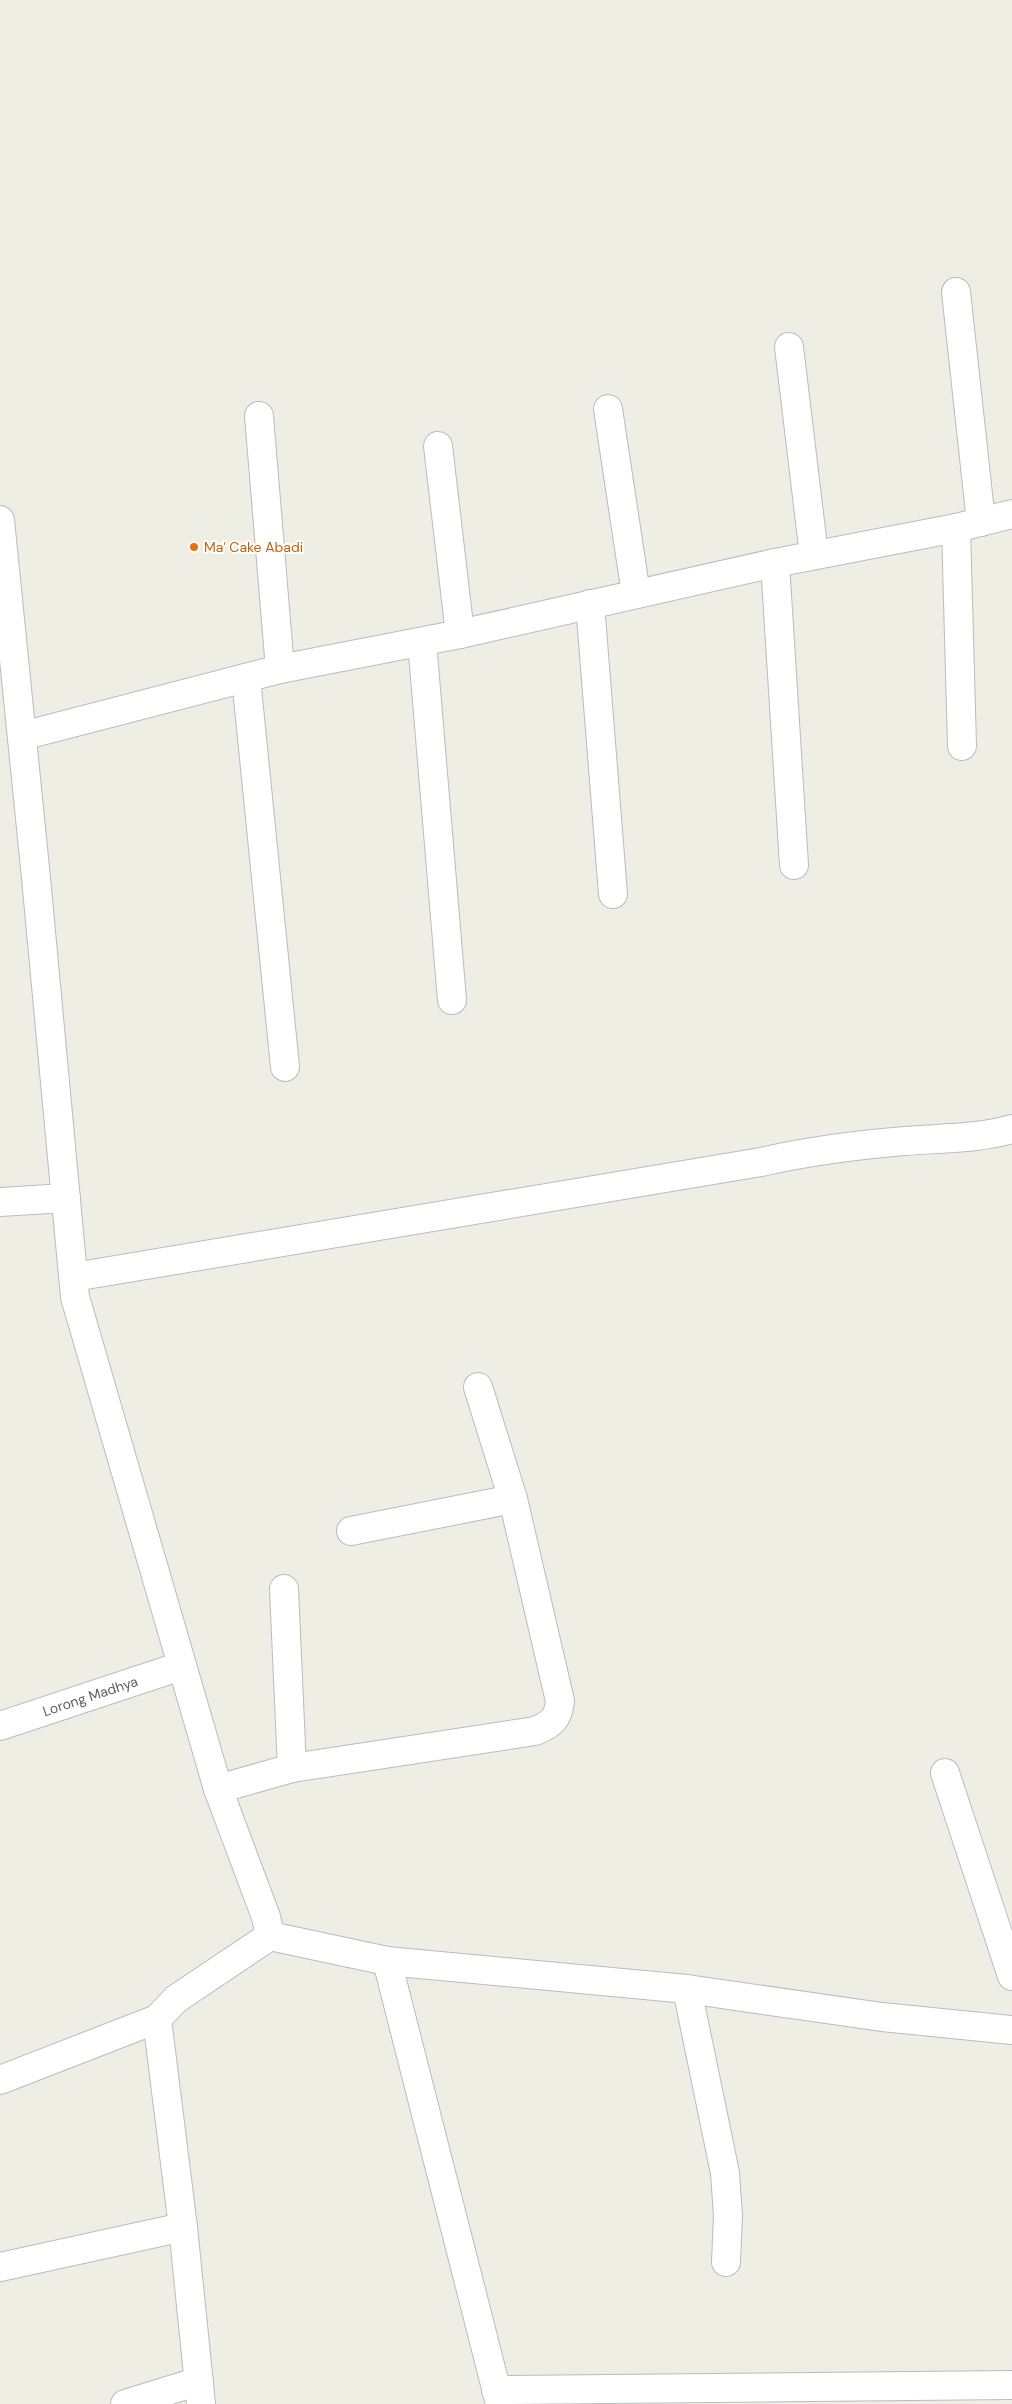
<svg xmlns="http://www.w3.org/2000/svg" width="1012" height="2404" font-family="'DM Sans',sans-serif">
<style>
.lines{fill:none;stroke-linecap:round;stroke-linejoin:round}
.minor-casing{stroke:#babbc0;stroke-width:30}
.minor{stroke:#fff;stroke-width:28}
.food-dot{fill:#e8710a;stroke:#fff;stroke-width:2}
.labels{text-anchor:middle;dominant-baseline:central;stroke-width:4;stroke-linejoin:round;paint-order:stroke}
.food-label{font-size:14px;fill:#c56008;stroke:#fff;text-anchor:start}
.street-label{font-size:14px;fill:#5d5f65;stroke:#fff}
</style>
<rect width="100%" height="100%" fill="#eeeee5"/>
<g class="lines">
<defs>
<g id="minor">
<path d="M956,292L981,522"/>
<path d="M789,347L814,555"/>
<path d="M608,409L636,594"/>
<path d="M259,416L280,669"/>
<path d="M438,446L460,634"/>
<path d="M0,520L36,878L75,1297L218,1789L266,1917L270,1936L387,1961L687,1989L882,2017L1012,2030"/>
<path d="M956,528L962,746"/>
<path d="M775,563L794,865"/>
<path d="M590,604L613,894"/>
<path d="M422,642L452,1000"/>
<path d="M246,678L285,1067"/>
<path d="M22,736L280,669L460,634L775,563L956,528L1012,514"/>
<path d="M0,1202L66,1198"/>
<path d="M74,1277L761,1162C809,1151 856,1145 905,1141C940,1138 978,1139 1012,1129"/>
<path d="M351,1531L513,1499"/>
<path d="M284,1589L292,1768"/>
<path id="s1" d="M0,1726L181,1666"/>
<path d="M945,1773L1012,1976"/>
<path d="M218,1789L292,1768L535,1731C552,1724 558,1719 560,1701L513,1499L478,1387"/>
<path d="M387,1961L500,2404"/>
<path d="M687,1989L725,2173L728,2216L726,2262"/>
<path d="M0,2080L157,2019"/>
<path d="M0,2267L183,2227"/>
<path d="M496,2390L1012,2385"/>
<path d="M125,2404L199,2381"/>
<path d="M201,2404L183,2227L157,2019L176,1999L270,1936"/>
</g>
</defs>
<use href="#minor" class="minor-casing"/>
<use href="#minor" class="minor"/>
</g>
<circle class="food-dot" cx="194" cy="547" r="5"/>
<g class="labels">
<g class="food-label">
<text x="204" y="547">Ma' Cake Abadi</text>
</g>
<g class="street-label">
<text stroke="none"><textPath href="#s1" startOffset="95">Lorong Madhya</textPath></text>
</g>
</g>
</svg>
